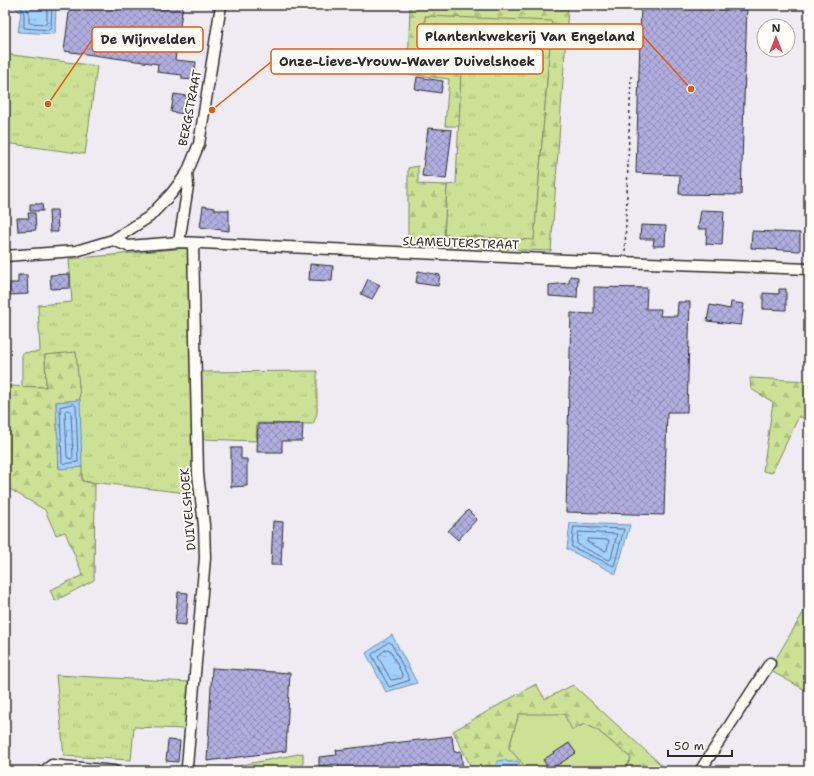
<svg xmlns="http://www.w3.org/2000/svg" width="814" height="776" font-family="'Shantell Sans',sans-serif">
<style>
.grass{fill:url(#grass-tufts);stroke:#7c8660}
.forest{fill:url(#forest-firs);stroke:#7c8660}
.garden{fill:#cde196;stroke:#7c8660}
.water{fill:url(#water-ripples);stroke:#738eaa}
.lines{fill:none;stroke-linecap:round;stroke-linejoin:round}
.shore{stroke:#5b6d7f;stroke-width:1}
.building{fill:url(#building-cross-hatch);stroke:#2b2b2b}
.minor-casing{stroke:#2b2b2b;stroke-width:13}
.path{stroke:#2b2b2b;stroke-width:1.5;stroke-dasharray:3 3;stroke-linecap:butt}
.minor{stroke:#fdfcf7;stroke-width:10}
.labels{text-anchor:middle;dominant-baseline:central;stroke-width:4;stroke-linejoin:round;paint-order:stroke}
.street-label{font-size:12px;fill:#2b2b2b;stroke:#fdfcf7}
.leader{fill:none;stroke:#e8590c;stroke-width:1.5}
.callout-dot{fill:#e8590c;stroke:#fdfcf7;stroke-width:1.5}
.callout{fill:#fdfcf7;stroke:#e8590c;stroke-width:1.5}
.callout-label{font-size:13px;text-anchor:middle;font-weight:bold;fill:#2b2b2b}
</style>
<defs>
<pattern id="grass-tufts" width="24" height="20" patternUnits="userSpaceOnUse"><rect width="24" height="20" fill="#cde196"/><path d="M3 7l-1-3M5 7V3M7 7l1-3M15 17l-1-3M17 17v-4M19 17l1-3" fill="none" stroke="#b0c181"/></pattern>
<pattern id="forest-firs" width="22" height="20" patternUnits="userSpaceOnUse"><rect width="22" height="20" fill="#cde196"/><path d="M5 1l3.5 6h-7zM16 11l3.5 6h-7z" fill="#b0c181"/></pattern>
<pattern id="water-ripples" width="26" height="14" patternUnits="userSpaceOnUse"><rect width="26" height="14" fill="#a3d0fe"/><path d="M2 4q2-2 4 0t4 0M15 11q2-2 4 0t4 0" fill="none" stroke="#8cb3da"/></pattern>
<pattern id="building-cross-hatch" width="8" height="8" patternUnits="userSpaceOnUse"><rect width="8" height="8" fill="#b1addf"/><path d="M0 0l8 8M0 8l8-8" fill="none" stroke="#908db5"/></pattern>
</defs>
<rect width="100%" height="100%" fill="#eeecf2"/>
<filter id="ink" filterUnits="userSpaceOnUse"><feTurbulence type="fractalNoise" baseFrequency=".025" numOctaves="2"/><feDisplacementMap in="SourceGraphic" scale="8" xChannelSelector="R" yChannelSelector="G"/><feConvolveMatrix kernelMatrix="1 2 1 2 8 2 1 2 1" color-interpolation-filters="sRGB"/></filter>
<g filter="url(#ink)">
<path class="grass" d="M425,16L552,20L534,241L444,235L447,185L456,184L461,66L424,64Z
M5,54L97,66L85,154L5,143Z
M186,248L190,252L193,474L196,494L82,481L76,353L45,355L46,387H22V353L40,352L38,305L72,302L69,259Z
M317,371V414L313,424L257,423L256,441L201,439L198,372Z
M56,675L189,682L186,729L134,727L131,760L64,756Z
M303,753V771H242V765Z"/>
<path class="forest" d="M410,5H491L568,9L551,251L408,245V168L418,166V184L447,185L444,235L534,240L552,21L425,16L424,63L461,66L459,126H445L449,79L408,74Z
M76,352L80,400L56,402L59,468L82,467V481L95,484L94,580L55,601L50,590L83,575L65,532L56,535L45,510L8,488H5V386L46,387L45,355Z
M750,378L809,381V421L799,416L772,473L763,471L773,402L751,389Z
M809,603V692L769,670Z
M536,684L545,699L573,685L668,771H624L631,758L597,730L585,724L572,730L519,714L509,748L529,771H473L453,731Z"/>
<path class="garden" d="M519,714H564L572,730L585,724L597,730L631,758L624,771H529L509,748Z"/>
<path class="water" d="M13,5H56L55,34L18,32L21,13Z
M80,400L82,467L59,469L56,402Z
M570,523L630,525L616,574L567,549Z
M392,635L417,683L386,692L366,653Z
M504,760L509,762L518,761L523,771H499L496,765L497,761Z"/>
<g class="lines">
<path class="shore" d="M19,5L24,13V28L49,30L51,28L52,5
M25,5L29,12V23L45,24L47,23V5
M74,404L76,406L78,462L64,464L62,462L60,407Z
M67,410L71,411L73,457L71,459L67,457L65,412Z
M574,527L624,529L614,566L572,547Z
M579,532L617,534L611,559L608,560L577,544Z
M588,539L609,540L607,550L605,551L587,542Z
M389,642L391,643L410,680L389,687L372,655Z
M387,649L390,650L403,676L402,678L391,680L378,657L379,655Z"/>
</g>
<path class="building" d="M70,5H183L175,60L196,62L194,80L182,79V75L157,72L158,64L64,51Z
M641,5H747L741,195L679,194L680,175L636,173Z
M417,77L443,81L441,93L415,89Z
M174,94L187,96L184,114L171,112Z
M428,128L452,130L446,179L422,176Z
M30,204H42L43,211H30Z
M203,206L215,208V210H229V231L200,227Z
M49,210H57L58,232H50Z
M701,210L724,211L722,245L706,244L707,229H698Z
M28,213H35L36,230L18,231L17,218H29Z
M641,225L666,226L665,246H653L654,239H640Z
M752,231L800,233V251L751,248Z
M310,264L333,266L332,281L309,280Z
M418,271L440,275L438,286L416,283Z
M70,274V288L51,289L50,275Z
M18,275H27L28,294L10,295L9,283H18Z
M570,276L578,277L577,298L549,296V285L569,283Z
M368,279L380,285L372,299L361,294Z
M594,287L647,288L646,309H661L660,316H677L678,302H690L687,412H667L664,515L566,512L571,313L594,314Z
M779,289H786V310L763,309V293L779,294Z
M731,302L744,304L741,325L707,321L710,305L730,309Z
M258,424H303L302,441H282V452H257Z
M231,448H241V459H247V486L231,487Z
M468,510L477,519L458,540L448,531Z
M273,521L283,522L281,565H271Z
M178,592L188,593L186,625L175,624Z
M212,668L290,673L286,751L207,761Z
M452,736L454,752L461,751L463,771H339L338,764L319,766V757L337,755L336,750Z
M168,740L180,741L178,762L166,761Z
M569,743L576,753L550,770L543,760Z"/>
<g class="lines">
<defs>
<path id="minor" d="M113,240L128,246L179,242L567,260L809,269
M179,242L188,186L187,173
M5,256L76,251L113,240L149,217L171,194L187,173L199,144L221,5
M44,771L52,765L114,771
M189,771L187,766L205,558L204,525L198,474L193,244
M700,771L770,663"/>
</defs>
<use href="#minor" class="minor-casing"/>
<path class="path" d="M625,252L631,76"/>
<use href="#minor" class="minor"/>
</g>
</g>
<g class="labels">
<g class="street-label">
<text transform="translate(190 108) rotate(-79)">BERGSTRAAT</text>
<text transform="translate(461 243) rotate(2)">SLAMEUTERSTRAAT</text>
<text transform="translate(188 509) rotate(-95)">DUIVELSHOEK</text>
</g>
</g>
<path class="leader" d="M691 89L643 36M48 104L92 40M212 110L271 62"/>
<g class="callout-dot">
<circle cx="691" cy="89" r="4"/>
<circle cx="48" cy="104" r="4"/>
<circle cx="212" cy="110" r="4"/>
</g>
<g class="callout">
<rect x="417" y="24" width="226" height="25" rx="4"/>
<rect x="92" y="27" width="111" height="25" rx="4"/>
<rect x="271" y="49" width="272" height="25" rx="4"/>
</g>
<g class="callout-label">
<text x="530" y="41">Plantenkwekerij Van Engeland</text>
<text x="148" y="44">De Wijnvelden</text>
<text x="407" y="66">Onze-Lieve-Vrouw-Waver Duivelshoek</text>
</g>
<rect width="814" height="776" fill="none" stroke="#fdfcf7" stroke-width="20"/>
<rect x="10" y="10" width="794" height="756" fill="none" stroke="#2b2b2b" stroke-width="1.5" filter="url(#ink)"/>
<g transform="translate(776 38)"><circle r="19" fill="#fdfcf7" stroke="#a9a8a5"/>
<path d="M0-3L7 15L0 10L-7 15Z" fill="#d1495b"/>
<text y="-6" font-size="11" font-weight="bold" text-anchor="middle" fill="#2b2b2b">N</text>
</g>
<path d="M668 750v6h64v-6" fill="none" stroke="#2b2b2b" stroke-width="2"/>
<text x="674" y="750" font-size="12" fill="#2b2b2b" stroke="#fdfcf7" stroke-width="3" paint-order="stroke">50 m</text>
</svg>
